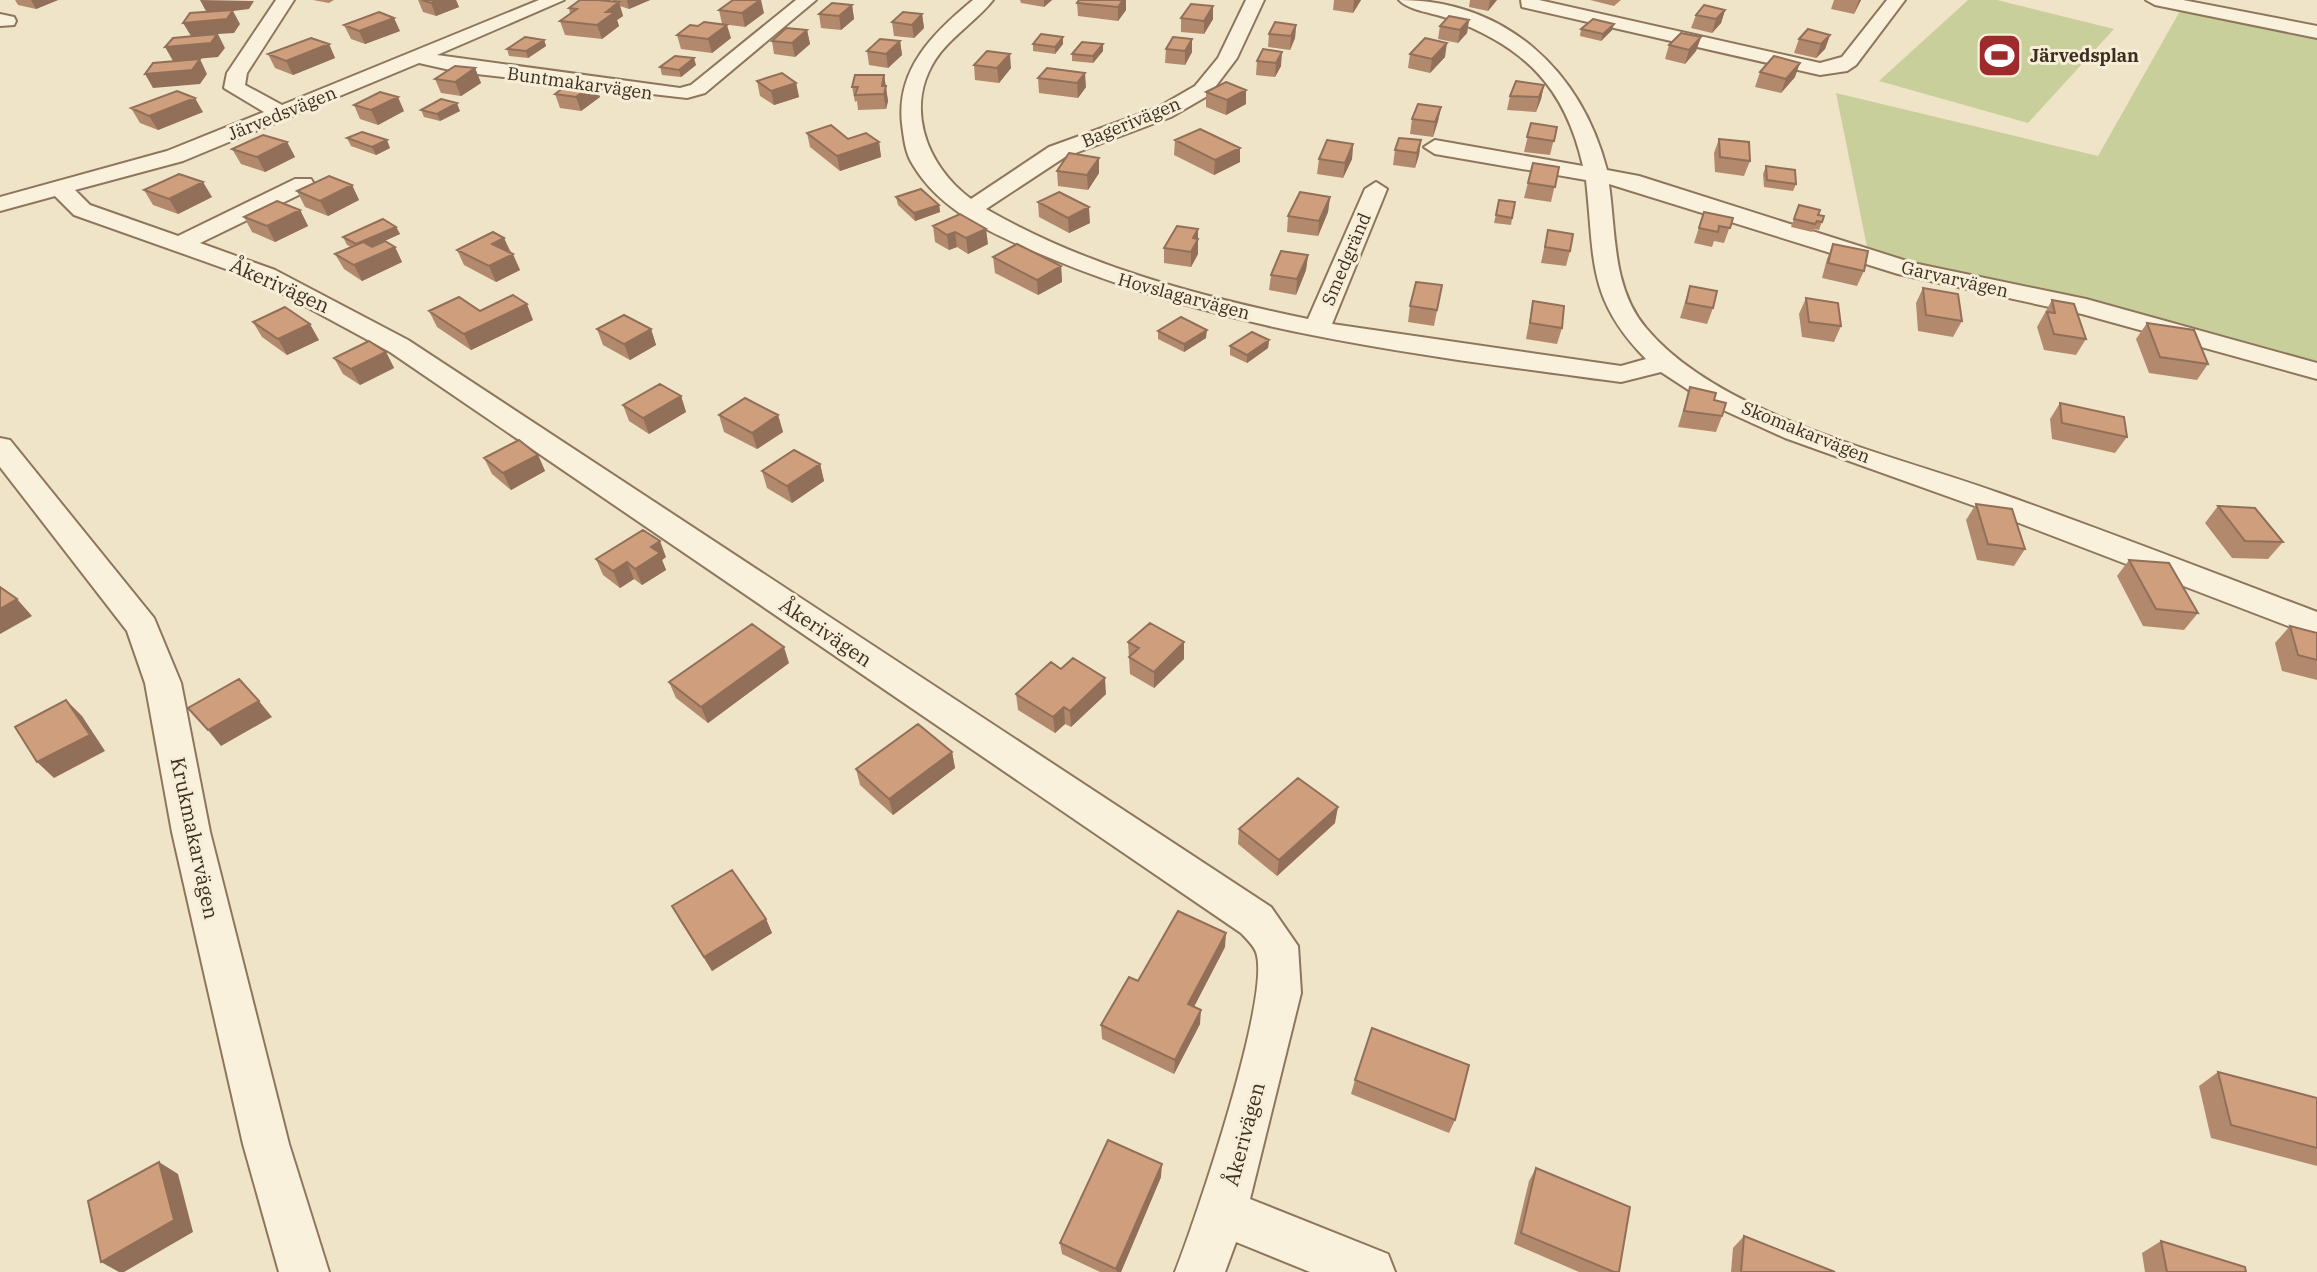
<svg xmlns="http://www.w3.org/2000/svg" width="2317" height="1272" font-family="'IBM Plex Serif',serif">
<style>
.green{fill:#c9cf9b}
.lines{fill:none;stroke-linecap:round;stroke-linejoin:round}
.minor-casing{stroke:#8d765c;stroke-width:4}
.minor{fill:#faf1dc;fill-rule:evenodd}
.wall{fill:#b2896c}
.shaded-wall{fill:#916f58}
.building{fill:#cf9f7d;stroke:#916f58;stroke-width:2}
.labels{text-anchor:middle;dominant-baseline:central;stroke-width:6;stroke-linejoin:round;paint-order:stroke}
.far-poi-label{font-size:18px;font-weight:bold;fill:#3d2e20;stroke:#f7eed8;text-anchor:start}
.far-street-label{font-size:18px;fill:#3d2e20;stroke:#f7eed8}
.street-label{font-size:20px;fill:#3d2e20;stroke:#f7eed8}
</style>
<rect width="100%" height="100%" fill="#f0e4c8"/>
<path class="green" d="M1968,0H1997L2114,29L2028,123L1879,81Z
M2180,11L2317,37V364L2089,299L1868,252L1836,93L2098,156Z"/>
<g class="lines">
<defs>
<path id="minor" d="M276,0H294L247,73L245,85L282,105L539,0H564L437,55L680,88L691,85L796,0H816L705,93L687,98L459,72L419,63L183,161L75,190L90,205L178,236L295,179H311L314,184L311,189L200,243L275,270L408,340L1271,907L1298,946L1301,993L1250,1199L1388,1254L1395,1272H1310L1236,1242L1225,1272H1175C1195,1221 1272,995 1256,952C1254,946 1246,938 1241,933L390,352L257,280L74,215L55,196L0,211V197L167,151L264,112L224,88L227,73Z
M973,0H993C978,19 956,33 940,53C902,103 925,165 971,199L1049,147L1157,108L1195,86L1218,58L1246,0H1264L1237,58L1209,95L1171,117L1065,157L986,209C1085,266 1197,296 1308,319L1365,189L1376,182L1387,189L1332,324L1621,366L1646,359C1586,298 1595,259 1586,180L1435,154L1424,147L1435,140L1583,166C1565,87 1525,47 1450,19C1435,13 1409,11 1399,0C1505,0 1581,70 1607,170L1639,176L1913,263L2086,299L2317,363V379L2082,314L1898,274L1609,184C1616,233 1612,288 1646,328C1719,416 1893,455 1999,493C2106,531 2211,572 2317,612V637L1980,508L1785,438L1710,404L1661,372L1621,382C1427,356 1232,334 1050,258C1000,237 942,214 913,165C905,153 904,138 902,124C896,69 933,33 973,0Z
M1521,0H1539L1820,63L1842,57L1887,0H1905L1856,65L1847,71L1820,75L1522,7Z
M2146,0H2183L2317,26V38L2155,5Z
M0,14L14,17L16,21L14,25L0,26Z
M0,438L10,440L154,618L181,683L210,832L289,1144L329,1272H279L243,1144L172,832L145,683L127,631L0,467Z"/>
</defs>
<use href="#minor" class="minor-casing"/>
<use href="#minor" class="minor"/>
</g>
<path class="wall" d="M15,0H58L36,9L18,5Z
M313,0H334L329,3Z
M418,0H456L459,7L436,16L423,12Z
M613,0H650L629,9L620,6L623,16L617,20L619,26L602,39L565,35L560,21L570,14L569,8L613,2Z
M1020,0H1052L1044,7L1021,3Z
M1126,0V10L1118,21L1078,16L1077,3Z
M1334,0H1361L1353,13L1333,10Z
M1470,0H1497L1488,11L1469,7Z
M1590,0H1621L1614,6Z
M1834,0H1861L1854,14L1831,9Z
M852,5L854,19L841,30L821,28L819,14Z
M1213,6V19L1204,34L1181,32V18Z
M719,10L764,13L745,27L722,24Z
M1725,10L1721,23L1712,33L1691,28L1696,15Z
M922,14L924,28L914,38L894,36L892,22Z
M1469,20L1467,33L1458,43L1438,39L1440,26Z
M1614,24L1612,30L1601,41L1580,36L1581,29Z
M344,25L400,31L365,44L351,39Z
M1296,25L1295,38L1290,50L1268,47L1269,34Z
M807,30L810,44L795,57L774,54L772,41Z
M677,35L731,38L712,53L681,49Z
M1830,35L1825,49L1816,58L1794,53L1799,39Z
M1701,37L1696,51L1685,64L1665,59L1669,45Z
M1192,39V52L1185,65L1165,63L1166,49Z
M544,40L546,46L528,58L509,56L507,49Z
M900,41L902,55L888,68L869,65L867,51Z
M329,44L335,58L293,75L275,68L268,54Z
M1033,44H1063L1055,54L1033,51Z
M1263,49L1281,66L1275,77L1256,75L1257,61Z
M1103,51L1093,63L1072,61V54Z
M1410,54L1445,57L1430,73L1408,68Z
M696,65L681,77L662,75L660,67Z
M974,65L1011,68L999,83L975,80Z
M475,68L481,83L461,96L441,93L435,79Z
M1047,68L1086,87L1078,98L1039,93L1038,78Z
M1760,72L1795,77L1781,93L1755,87Z
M884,75L888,101L886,109L858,110L857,101L855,102L852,87Z
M757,81L796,83L799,97L774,105L760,96Z
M1544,85L1541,99L1536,112L1507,110L1510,96Z
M1246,90V104L1226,115L1206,107V92Z
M555,94L600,97L581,111L560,108Z
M354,105L404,111L378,125L360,119Z
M1441,107L1438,121L1433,137L1410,134L1412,119Z
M131,108L203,112L158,130L140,123Z
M421,110L460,111L440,121L424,117Z
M1531,123L1557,127L1550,155L1524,152Z
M807,133L879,142L881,157L840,171L810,147Z
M347,138L390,148L376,155L351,146Z
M1719,139L1750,161L1744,176L1715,172L1714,153Z
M1175,140L1240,162L1214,175L1174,155Z
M1421,140L1419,155L1415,168L1393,165L1395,150Z
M287,142L295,157L265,172L241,164L232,149Z
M1353,144L1352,159L1343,178L1317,174L1319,159Z
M1533,163L1559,167L1551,202L1524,198Z
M1766,166L1796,184L1793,191L1764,187L1763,174Z
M1057,171L1099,173L1088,190L1058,186Z
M352,185L359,200L328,216L305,207L297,191Z
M144,190L212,197L178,214L153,205Z
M896,197L939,205L940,212L915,221L898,205Z
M1330,197L1328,212L1318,236L1287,232L1288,216Z
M1499,200L1515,202L1511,225L1494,223Z
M1038,202L1090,223L1069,233L1039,217Z
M1799,205L1818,215L1824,216L1819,230L1814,229L1812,232L1791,227Z
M300,210L308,226L275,242L252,232L244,217Z
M1704,212L1733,218L1724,243L1714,241L1712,247L1694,243Z
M960,214L988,244L968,254L957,247L949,250L935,242L933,226Z
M396,227L400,234L371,247H395L402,262L362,281L344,269L335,254L351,247L347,245L343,237Z
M1198,229V254L1191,267L1164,263V248Z
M1548,230L1570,251L1566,266L1541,263Z
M504,238L520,270L496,282L464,265L457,250Z
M1833,244L1864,271L1857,286L1822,278L1827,259Z
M1308,255L1306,270L1296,295L1269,290L1271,275Z
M993,257L1061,266L1062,282L1038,295L995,273Z
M1442,285L1434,326L1408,322L1410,306Z
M1690,286L1713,308L1707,324L1680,318Z
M1923,288L1962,321L1953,337L1918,331L1916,303Z
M1806,298L1841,326L1834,342L1802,337L1799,314Z
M2052,300L2086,339L2076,355L2044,350L2037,327Z
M1533,301L1562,328L1557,344L1526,339Z
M429,311H480L533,320L471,350L437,327Z
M253,322L319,340L287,355L262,337Z
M2147,323L2208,364L2197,380L2149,373L2136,339Z
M597,329H651L656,345L630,360L603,345Z
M1158,331L1206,338L1184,352L1158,339Z
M1269,340L1268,348L1247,363L1230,355V346Z
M386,352L394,368L360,385L343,374L334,358Z
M1690,387L1714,400L1722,416L1716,432L1678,427Z
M681,396L686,412L649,434L629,421L623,405Z
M2060,403L2127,437L2115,453L2052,439L2050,419Z
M719,415H778L783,432L757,449L724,432Z
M538,455L545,471L511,490L492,474L484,458Z
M820,464L824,481L792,503L767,488L762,471Z
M1976,504L2025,549L2014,566L1977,560L1966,520Z
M2218,506L2283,542L2268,559L2232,558L2205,523Z
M666,557L662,560L666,570L642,585L634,579L620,588L603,575L596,559Z
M2129,560L2198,613L2184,630L2143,626L2117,576Z
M2290,626L2317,633V680L2282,671L2275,643Z
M1128,642H1184V659L1154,688L1130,674Z
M789,663L708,723L676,698L669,682Z
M1016,694H1106L1071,727L1065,724L1055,733L1018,710Z
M952,752L955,768L893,815L860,785L856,769Z
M1335,823L1277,876L1238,844L1239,829Z
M672,906L766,919L772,933L712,971L680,921Z
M1225,947L1194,1007L1200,1024L1174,1074L1102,1039L1101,1025L1138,981Z
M2218,1072L2317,1098V1166L2211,1138L2199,1086Z
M1355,1080L1455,1120L1449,1133L1351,1094Z
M1536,1168L1619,1272H1579L1514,1244L1529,1181Z
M1161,1177L1121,1272H1100L1062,1254L1060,1243Z
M1744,1236L1835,1272H1731L1733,1248Z
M2161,1241L2246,1272H2145L2142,1253Z"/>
<path class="shaded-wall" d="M31,0H58L36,9Z
M200,0L254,1L249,9L233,11L240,24L234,33L218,34L225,48L218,57L173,61L165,47L191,36L183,23L207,13Z
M438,0H456L459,7L436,16L431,3Z
M627,0H650L629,9Z
M761,0L764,13L745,27L742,13Z
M1044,0H1052L1044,7Z
M1123,0H1126V10L1118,21V7Z
M1354,0H1361L1353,13Z
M1490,0H1497L1488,11Z
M1859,0H1861L1854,14Z
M619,2L623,16L617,20L619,26L602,39L597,25L606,12Z
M852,5L854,19L841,30L839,16Z
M1213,6V19L1204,34V21Z
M1725,10L1721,23L1712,33L1716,19Z
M922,14L924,28L914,38L912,25Z
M394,18L400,31L365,44L359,31Z
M1469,20L1467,33L1458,43L1460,30Z
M1614,24L1612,30L1601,41L1603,34Z
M727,25L731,38L712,53L708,39Z
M1296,25L1295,38L1290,50L1291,36Z
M807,30L810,44L795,57L792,43Z
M1830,35L1825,49L1816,58L1821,44Z
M1063,37V44L1055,54V47Z
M1701,37L1696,51L1685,64L1689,50Z
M1192,39V52L1185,65V51Z
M544,40L546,46L528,58L526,51Z
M900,41L902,55L888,68L886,54Z
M1447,43L1445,57L1430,73L1432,59Z
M329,44L335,58L293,75L286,61Z
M1103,44V51L1093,63V56Z
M1282,52L1281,66L1275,77L1276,63Z
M1010,54L1011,68L999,83L997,68Z
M694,58L696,65L681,77L679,70Z
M200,59L207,74L200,84L153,88L145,74Z
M1800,63L1795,77L1781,93L1786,79Z
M475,68L481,83L461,96L455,82Z
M1085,73L1086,87L1078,98L1077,83Z
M884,75L888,101L886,109L882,86Z
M596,82L600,97L581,111L576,97Z
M796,83L799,97L774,105L771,91Z
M1544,85L1541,99L1536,112L1539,97Z
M1246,90V104L1226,115L1227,100Z
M398,97L404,111L378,125L371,110Z
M195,98L203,112L158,130L149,116Z
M457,103L460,111L440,121L437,114Z
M1441,107L1438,121L1433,137L1435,122Z
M387,140L390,148L376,155L372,147Z
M1421,140L1419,155L1415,168L1417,153Z
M287,142L295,157L265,172L257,157Z
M879,142L881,157L840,171L837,156Z
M1353,144L1352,159L1343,178L1345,163Z
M1240,148V162L1214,175L1215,160Z
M1099,158V173L1088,190L1087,175Z
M203,182L212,197L178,214L169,199Z
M352,185L359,200L328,216L320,201Z
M1330,197L1328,212L1318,236L1319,221Z
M939,205L940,212L915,221L914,213Z
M1089,207L1090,223L1069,233L1068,218Z
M300,210L308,226L275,242L267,226Z
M396,227L400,234L360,252L356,244Z
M986,229L988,244L968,254L966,238Z
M1198,229V254L1191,267V252L1193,238Z
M955,232L957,247L949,250L947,235Z
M504,238L510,253L492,244Z
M395,247L402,262L362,281L354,265Z
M513,254L520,270L496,282L489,266Z
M1308,255L1306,270L1296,295L1297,279Z
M1061,266L1062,282L1038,295L1037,280Z
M527,304L533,320L471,350L464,334Z
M310,324L319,340L287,355L278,339Z
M651,329L656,345L630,360L624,344Z
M1207,330L1206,338L1184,352V344Z
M1269,340L1268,348L1247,363V355Z
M386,352L394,368L360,385L351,369Z
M681,396L686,412L649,434L643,418Z
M778,415L783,432L757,449L752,433Z
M538,455L545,471L511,490L503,473Z
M820,464L824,481L792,503L787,486Z
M660,541L666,557L662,560L666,570L642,585L635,569L651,547Z
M627,562L634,579L620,588L613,571Z
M17,599L32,616L0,634V609Z
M1184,642V659L1154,688V672Z
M784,647L789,663L708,723L701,707Z
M1105,678L1106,694L1071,727L1070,711Z
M66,700L82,716L105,751L54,778L37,762Z
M259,701L272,717L221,746L208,730Z
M1064,707L1065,724L1055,733L1053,717Z
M952,752L955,768L893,815L889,799Z
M1338,807L1335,823L1277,876L1279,860Z
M766,919L772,933L712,971L704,957Z
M1226,933L1225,947L1188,1018V1004Z
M1201,1010L1200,1024L1174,1074L1175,1060Z
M159,1162L178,1174L193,1232L124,1272H119L101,1262Z
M1162,1164L1161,1177L1121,1272H1117L1116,1269Z"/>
<path class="building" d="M422,0H438L431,3Z
M580,0H598L619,2L606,12H615L597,25L560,21L577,9L569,8Z
M733,0H760L742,13L719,10Z
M1079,0H1123L1118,7L1077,3Z
M832,3L852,5L839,16L819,14Z
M1191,4L1213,6L1204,21L1181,18Z
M1704,5L1725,10L1716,19L1696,15Z
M233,10L227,19L183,23L190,13Z
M379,12L394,18L359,31L344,25Z
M903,12L922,14L912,25L892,22Z
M1449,16L1469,20L1460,30L1440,26Z
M1593,19L1614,24L1603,34L1581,29Z
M704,22L727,25L708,39L677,35L690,25L698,26Z
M1275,22L1296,25L1291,36L1269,34Z
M786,28L807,30L792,43L772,41Z
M1808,29L1830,35L1821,44L1799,39Z
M1681,33L1701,37L1689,50L1669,45Z
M217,34L211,43L165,47L173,38Z
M1041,34L1063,37L1055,47L1033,44Z
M525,37L544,40L526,51L507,49Z
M1173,37L1192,39L1185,51L1166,49Z
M311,38L329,44L286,61L268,54Z
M1425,38L1447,43L1432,59L1410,54Z
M880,39L900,41L886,54L867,51Z
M1082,42L1103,44L1093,56L1072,54Z
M1263,49L1282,52L1276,63L1257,61Z
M987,51L1010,54L997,68L974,65Z
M675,56L694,58L679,70L660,67Z
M1774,56L1800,63L1786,79L1760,72Z
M200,59L192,70L145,74L153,63Z
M455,66L475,68L455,82L435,79Z
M1047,68L1085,73L1077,83L1038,78Z
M782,73L796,83L771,91L757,81Z
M855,75H884L882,86H886L884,94L855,95L858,87H852Z
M575,79L596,82L576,97L555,94Z
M1516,81L1544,85L1539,97L1510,96Z
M1226,82L1246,90L1227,100L1206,92Z
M177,91L195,98L149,116L131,108Z
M380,92L398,97L371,110L354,105Z
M441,99L457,103L437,114L421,110Z
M1418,104L1441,107L1435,122L1412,119Z
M1531,123L1557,127L1554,141L1527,137Z
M831,125L848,139L866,133L879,142L837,156L807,133Z
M1200,129L1240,148L1215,160L1175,140Z
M362,132L387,140L372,147L347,138Z
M263,135L287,142L257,157L232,149Z
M1399,138L1421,140L1417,153L1395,150Z
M1719,139L1749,142L1750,161L1720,157Z
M1327,140L1353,144L1345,163L1319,159Z
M1069,153L1099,158L1087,175L1057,171Z
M1533,163L1559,167L1555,187L1528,183Z
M1766,166L1795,170L1796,184L1767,180Z
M179,174L203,182L169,199L144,190Z
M329,176L352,185L320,201L297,191Z
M921,189L939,205L914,213L896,197Z
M1059,192L1089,207L1068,218L1038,202Z
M1300,192L1330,197L1319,221L1288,216Z
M1499,200L1515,202L1512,218L1496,215Z
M277,201L300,210L267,226L244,217Z
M1799,205L1820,210L1818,215L1824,216L1822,222L1817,221L1815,224L1794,219Z
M1704,212L1733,218L1730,228L1719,226L1718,232L1699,228Z
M960,214L986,229L966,238L955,232L947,235L933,226Z
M383,219L396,227L356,244L343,237Z
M1177,226L1198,229L1193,238L1198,239L1191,252L1164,248Z
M1548,230L1573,234L1570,251L1545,247Z
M493,232L504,238L492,244L513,254L489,266L457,250Z
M385,241L395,247L354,265L335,254L363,242L372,247Z
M1017,244L1061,266L1037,280L993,257Z
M1833,244L1868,251L1864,271L1828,263Z
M1281,251L1308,255L1297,279L1271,275Z
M1416,282L1442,285L1437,310L1410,306Z
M1690,286L1717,291L1713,308L1686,303Z
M1923,288L1958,294L1962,321L1926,315Z
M513,295L527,304L464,334L429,311L459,297L480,311Z
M1806,298L1838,303L1841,326L1809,322Z
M2052,300L2074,304L2086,339L2054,334L2047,312L2055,313Z
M1533,301L1564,306L1562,328L1530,323Z
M285,307L310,324L278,339L253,322Z
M624,315L651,329L624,344L597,329Z
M1181,317L1207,330L1184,344L1158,331Z
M2147,323L2194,330L2208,364L2160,357Z
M1252,332L1269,340L1247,355L1230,346Z
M369,341L386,352L351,369L334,358Z
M660,384L681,396L643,418L623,405Z
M1690,387L1716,393L1714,400L1726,403L1722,416L1684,411Z
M745,398L778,415L752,433L719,415Z
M2060,403L2124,417L2127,437L2062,423Z
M519,440L538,455L503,473L484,458Z
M794,450L820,464L787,486L762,471Z
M1976,504L2012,509L2025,549L1988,544Z
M2218,506L2255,508L2283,542L2245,541Z
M643,530L660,541L651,547L660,553L635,569L627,562L613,571L596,559Z
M2129,560L2169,563L2198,613L2156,609Z
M0,587L17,599L0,609Z
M1150,623L1184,642L1154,672L1129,657L1139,648L1128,642Z
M752,624L784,647L701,707L669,682Z
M2290,626L2317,633V660L2298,655Z
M1073,658L1105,678L1070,711L1064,707L1053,717L1016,694L1051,662L1061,669Z
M239,679L259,701L208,730L188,708Z
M66,700L90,735L37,762L15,727Z
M918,724L952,752L889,799L856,769Z
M1298,778L1338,807L1279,860L1239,829Z
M732,870L766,919L704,957L672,906Z
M1178,911L1226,933L1188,1004L1201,1010L1175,1060L1101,1025L1129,977L1138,981Z
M1372,1028L1469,1065L1455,1120L1355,1080Z
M2218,1072L2317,1098V1148L2231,1125Z
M1108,1140L1162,1164L1116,1269L1060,1243Z
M159,1162L174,1220L101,1262L88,1201Z
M1536,1168L1630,1207L1619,1272H1614L1521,1233Z
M1744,1236L1835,1272H1741Z
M2161,1241L2245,1267L2246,1272H2167Z"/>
<defs>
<symbol id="stadium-square" viewBox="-11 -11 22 22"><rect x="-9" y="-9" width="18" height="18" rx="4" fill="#9e2a2b" stroke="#f7eed8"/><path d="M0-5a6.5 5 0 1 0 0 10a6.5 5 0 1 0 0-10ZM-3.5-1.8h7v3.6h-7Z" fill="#fff"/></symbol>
</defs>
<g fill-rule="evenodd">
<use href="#stadium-square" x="1974" y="30" width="51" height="51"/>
</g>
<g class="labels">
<g class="far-poi-label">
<text x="2030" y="55">Järvedsplan</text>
</g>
<g class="far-street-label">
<text transform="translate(580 83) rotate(8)">Buntmakarvägen</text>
<text transform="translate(282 113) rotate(-22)">Järvedsvägen</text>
<text transform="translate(1131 122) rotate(-22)">Bagerivägen</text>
<text transform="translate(1346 259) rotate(-67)">Smedgränd</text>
<text transform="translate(1955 279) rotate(13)">Garvarvägen</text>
<text transform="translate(1184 296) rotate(15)">Hovslagarvägen</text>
<text transform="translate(1806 432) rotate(22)">Skomakarvägen</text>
</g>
<g class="street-label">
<text transform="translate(280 285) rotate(24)">Åkerivägen</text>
<text transform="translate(826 632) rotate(34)">Åkerivägen</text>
<text transform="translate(195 838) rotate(78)">Krukmakarvägen</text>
<text transform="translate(1244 1134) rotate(-75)">Åkerivägen</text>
</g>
</g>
</svg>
